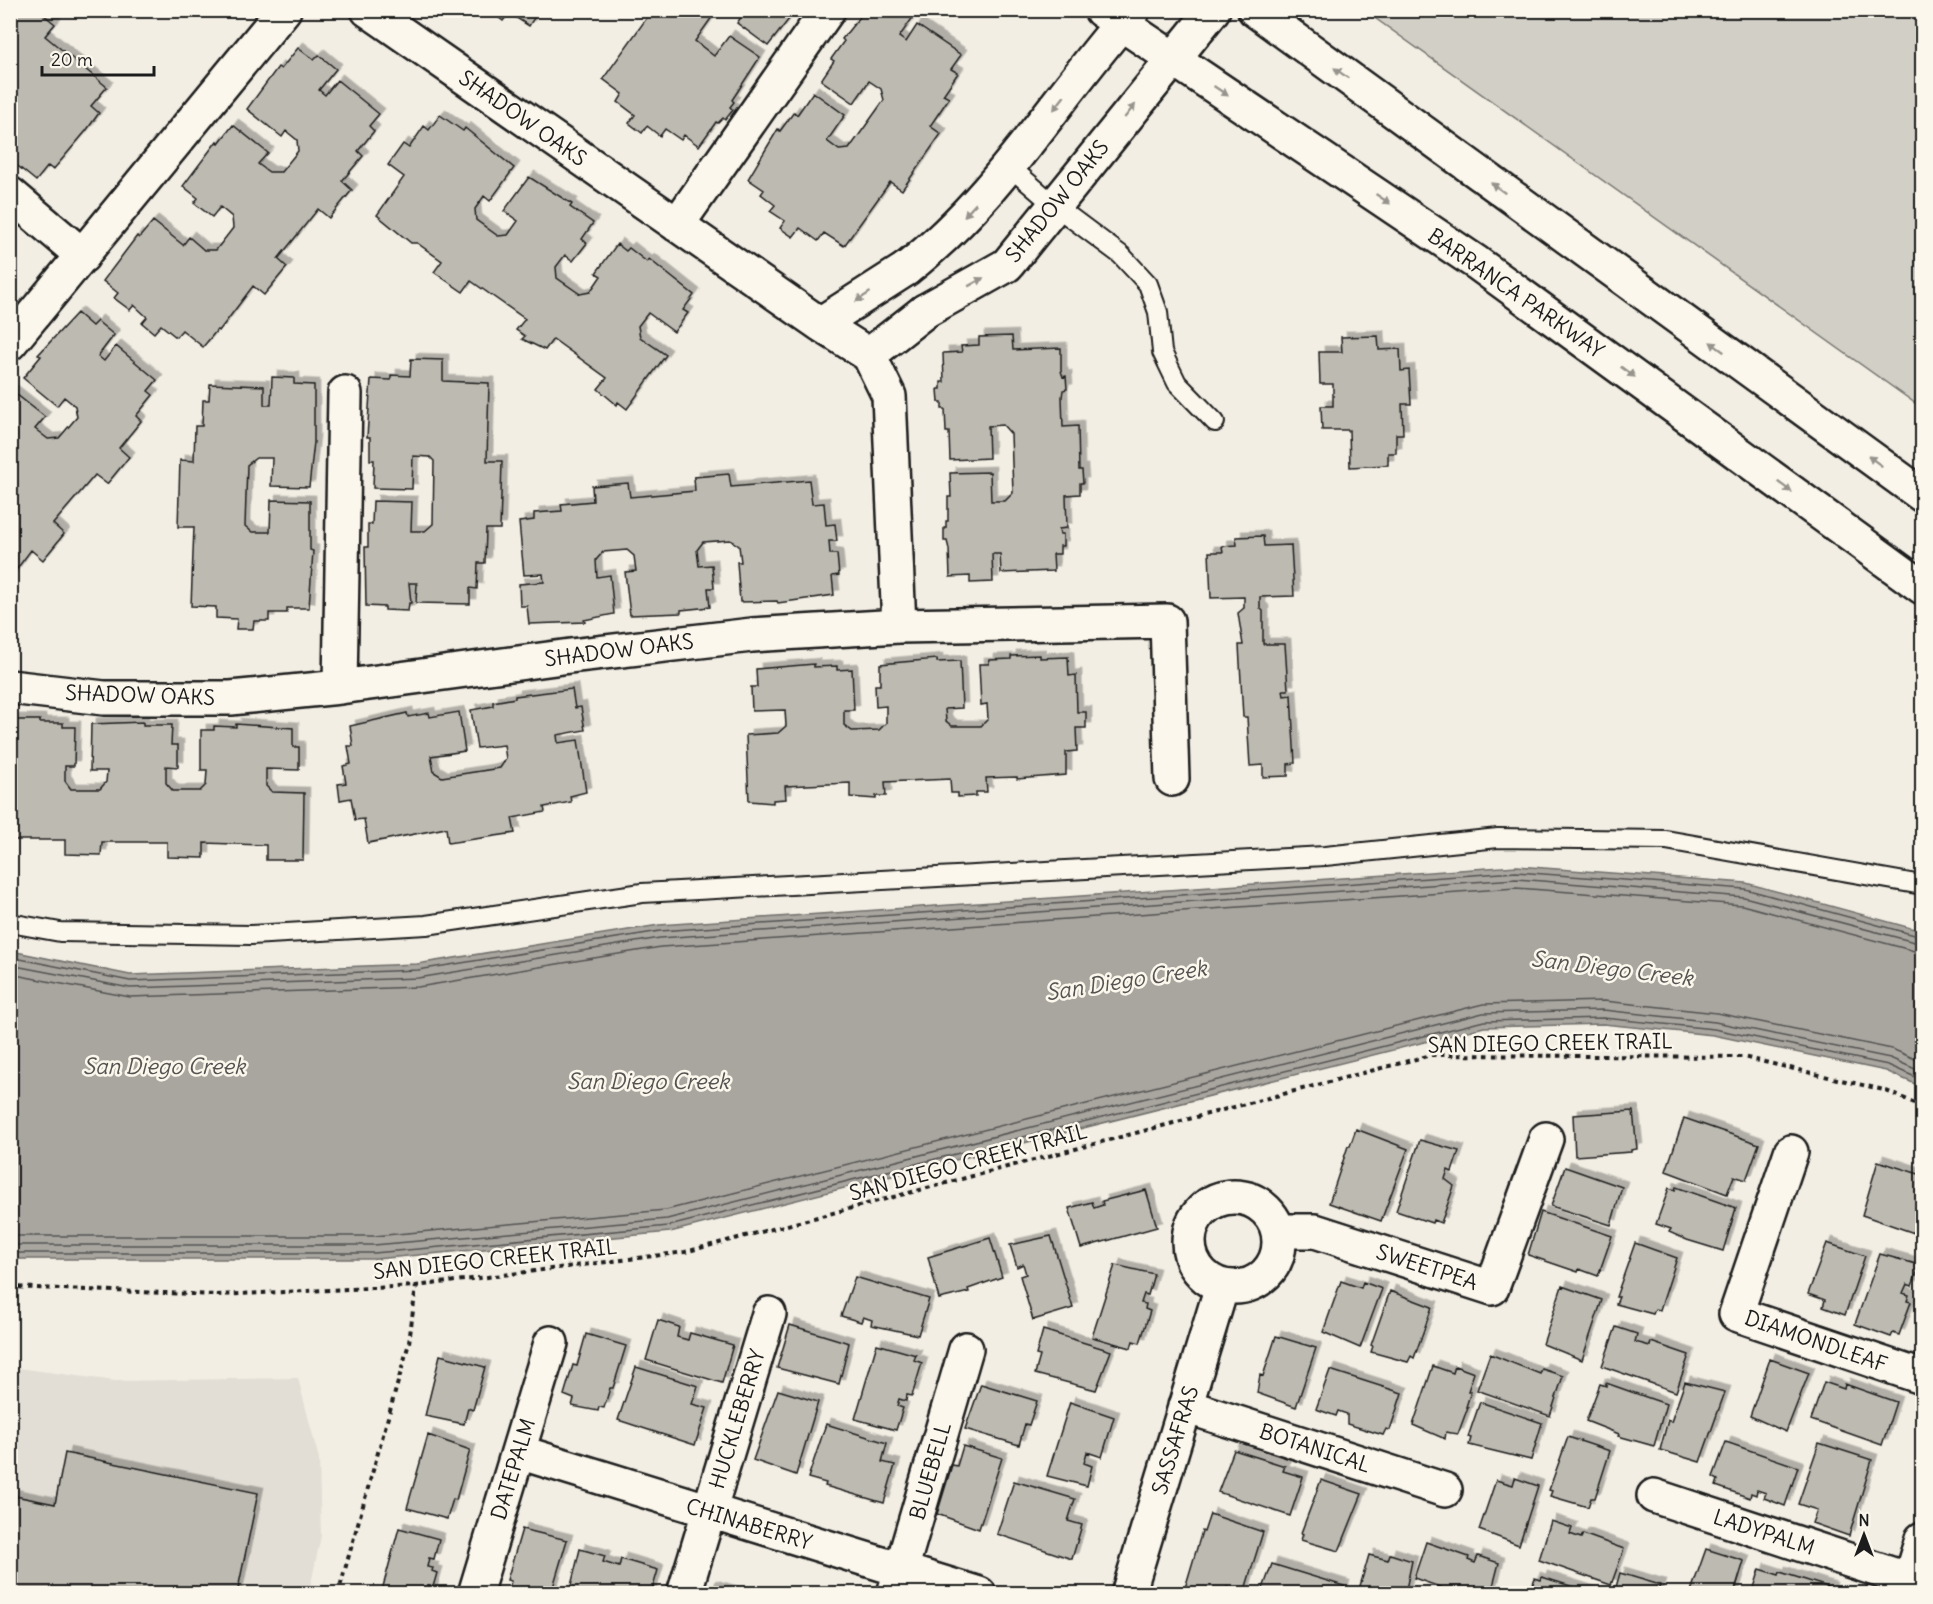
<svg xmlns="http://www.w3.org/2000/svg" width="1933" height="1604" font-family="Delius,sans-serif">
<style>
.built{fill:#e2ded5}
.green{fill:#d2cfc6;stroke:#777671;stroke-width:1.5}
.water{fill:#a9a6a0;stroke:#716f6b;stroke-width:1.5}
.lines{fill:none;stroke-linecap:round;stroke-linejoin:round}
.shore{stroke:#545351;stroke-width:1.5}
.building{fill:#bdbab1;stroke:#1c1c1c;stroke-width:1.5;filter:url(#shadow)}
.service-casing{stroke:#1c1c1c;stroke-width:22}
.minor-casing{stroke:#1c1c1c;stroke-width:38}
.tertiary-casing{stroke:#1c1c1c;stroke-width:38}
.secondary-casing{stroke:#1c1c1c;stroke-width:38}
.path{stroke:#1c1c1c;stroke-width:4;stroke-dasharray:4.5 4.5;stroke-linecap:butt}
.service{stroke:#fbf7ec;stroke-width:18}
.minor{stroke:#fbf7ec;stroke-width:33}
.tertiary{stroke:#fbf7ec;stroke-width:33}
.secondary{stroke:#fbf7ec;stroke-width:33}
.oneway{fill:#97948e}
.labels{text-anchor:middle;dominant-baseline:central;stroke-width:5;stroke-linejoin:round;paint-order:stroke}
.street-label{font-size:21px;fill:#1c1c1c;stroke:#fbf7ec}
.water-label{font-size:22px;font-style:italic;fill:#545351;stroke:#fbf7ec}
</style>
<defs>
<filter id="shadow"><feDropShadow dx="5.5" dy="-5.5" stdDeviation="0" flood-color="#0004"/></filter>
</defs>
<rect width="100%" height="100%" fill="#f2eee4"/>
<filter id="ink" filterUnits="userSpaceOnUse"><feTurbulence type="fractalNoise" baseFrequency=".0167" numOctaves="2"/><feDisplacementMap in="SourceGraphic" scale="12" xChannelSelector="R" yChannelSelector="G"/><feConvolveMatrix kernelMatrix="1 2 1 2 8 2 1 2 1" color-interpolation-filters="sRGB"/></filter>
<g filter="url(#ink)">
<path class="built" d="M11,1367L115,1381L298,1378L319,1459L321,1536L309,1593L11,1594Z"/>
<path class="green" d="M1365,11H1922V408Z"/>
<path class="water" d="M1517,866L1746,883L1922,931V1087L1886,1071L1713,1035L1603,1024L1484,1027L670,1232L375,1259H11V951L130,975L417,964L659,925Z"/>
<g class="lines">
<path class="shore" d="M10,957L130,981L418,970L660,931L1516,872L1745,889L1922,937
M10,965L130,988L418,978L660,938L1516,879L1744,897L1922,944
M10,974L130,997L418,987L661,947L1516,888L1742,905L1922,953
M10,1236H374L666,1210L1483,1004L1604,1001L1717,1013L1892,1049L1922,1062
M10,1245H374L667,1219L1483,1013L1603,1010L1715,1022L1890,1058L1922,1072
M10,1253H374L669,1226L1484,1021L1603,1018L1714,1029L1888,1065L1922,1080"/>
</g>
<path class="building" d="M10,10H38L55,24L45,36L107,87L91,106L99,113L86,131L53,170L48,166L36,181L14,163H10Z
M489,10H539L529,26L509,13L503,21Z
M643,10H717L695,41L714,56L729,36L760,57L732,100L734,102L730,107L733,110L725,120L723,118L718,123L716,122L699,146L684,135L681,140L665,129L660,136L647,126L642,133L629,123L635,115L618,102L623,94L603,79L649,15Z
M746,10H796L768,46L737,23Z
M865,10H912L916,13L899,37L906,42L917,25L961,55L951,69L958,73L943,95L949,98L930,126L941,134L902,190L890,182L844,246L824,233L818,241L800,228L793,237L780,228L785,221L770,211L775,205L761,194L764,190L748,179L778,129L780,131L794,112L797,115L813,92L845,115L827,141L839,150L849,149L884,100L881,89L869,81L854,103L821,80L834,61L831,59L844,41L842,39Z
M298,48L314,60L319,55L336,69L319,90L325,95L337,80L379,114L369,126L374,131L358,151L363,156L342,181L352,190L329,218L318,209L278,259L287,267L264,295L253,286L219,331L217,330L203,347L182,330L176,337L161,325L154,333L142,323L147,317L134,305L130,310L114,298L118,293L103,281L137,236L139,238L153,221L183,245L189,237L204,250H216L233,228L232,217L220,207L212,217L194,203L198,198L183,186L217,141L219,143L233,125L268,153L258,164L269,172H281L298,151L297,140L286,131L282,137L247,109L278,67L281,69Z
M440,115L463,131L465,128L514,168L490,201L484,196L475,209L476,220L498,236L508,235L518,221L504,211L529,177L572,204L570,207L593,223L582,239L587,243L573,261L565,255L556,267L557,278L580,294L590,292L601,276L596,273L617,244L626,251L629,248L647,262L649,259L694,295L683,310L688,313L674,332L648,313L638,326L640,337L666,355L627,409L618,402L617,405L598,389L607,378L553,339L545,350L522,339L525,336L516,330L525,319L471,281L463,292L434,272L442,261L417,243H411L377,215L404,177L388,165L403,144L409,148L424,126L429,130Z
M77,313L92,326L97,321L114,335L98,356L104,361L116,346L157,380L148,391L153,395L136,416L141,421L119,448L129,457L107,484L95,475L53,524L64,534L43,560L31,550L10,578V392L12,391L45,417L35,429L48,439L59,438L77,417L75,406L64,397L57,406L23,378L41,356L38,355Z
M1012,336L1013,350L1061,348V371L1063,377L1066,376L1067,389L1063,390L1062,397L1063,427L1078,426L1079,470H1082L1083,483H1080V494L1066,495L1067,528L1059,529L1060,534H1063V546H1060V554H1053L1054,571L1001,573L1000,554H992L993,582L970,583V576L950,577L949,549L947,541H944V528H946V521H948V497H951L950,473L990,472L991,501H1005L1013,493L1011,434L1003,425L988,426L989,458L950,460L949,432H946L945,409H942V402H939L938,389H941V382H944L943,353L962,352L961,346L979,345V337Z
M1378,336L1379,350L1400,349L1401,371L1409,370L1411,404H1402L1403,434H1396V453H1388V465L1350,467L1349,430H1322L1321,406H1333V384H1320L1319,352H1342L1341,337Z
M411,359L443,360V381L489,383L487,461H502L500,529H486L485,563H478L477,589L470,588V604L416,603L417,583H409L411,603H409L408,611L385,610V607L366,606L365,547H368V524H372L373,501L412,502L411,531H425L433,524L434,461L430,457L413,456L412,489L373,488L374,460H370V437H367L371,379L391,380V375L410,376Z
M272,377L294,378V384L314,385V442L309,487L271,486L272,458H256L247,465L245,526L252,532H270L271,500L310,501V550L313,551L309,608H287V613H269V621H254L253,629H236L237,619L216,618V607L191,606L194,527H178L180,460L194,461L195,426H202L203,400H209L210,384L264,386V405H271Z
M729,474L731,487L809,480L812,504L824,503L826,525L835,524L837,541H829L830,554H837L839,575L832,576L834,595L778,603L777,601L740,602L737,562H741L739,546L730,540L703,542L697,550L699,566L712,565L714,588H708L710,607L681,610V613L630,615L625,572L636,571L634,556L627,550L603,552L596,560L597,577L610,575L614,614L584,620L585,622L529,624L527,606H520L519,584L544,582L543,574L524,575L519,522L534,520V513L562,511L561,504L593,501L592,486L628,483L630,497L695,491L694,477Z
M1263,536L1264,546L1291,545L1294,596L1260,597V608L1263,611V644H1285L1288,690H1283L1284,696L1291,695L1295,763L1288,764V776L1263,777V765L1250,766L1247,717H1243L1239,645H1243L1238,613L1244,608V597L1211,598L1209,552H1223L1222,546L1237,545L1236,537Z
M1040,655V658L1068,657L1069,676L1076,675L1077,712H1086V728H1076L1077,751L1066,752V775L1017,779V777L986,778L987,792H976V796L958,797V793H951L950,779L885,782L886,796H876V799L850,797V783L785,786L786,799L773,800V803L749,801L746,735L778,733L786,726L785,710L752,711L751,687H757L756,669L814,664V667L837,666V670L852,669L854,710H844V725L852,731L879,730L886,723V706L876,707L875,685H880V664L937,659V662L960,661L962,708L945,709L946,721L952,726H981L988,719L987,704L981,705L979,664H989V660L1011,659V656Z
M572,689L575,708L581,707L585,730L557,735L558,743L578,740L586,792L570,796L571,802L544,807L545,812L512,818L515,833L448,843L446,828L368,843L364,819L355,820L351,798L340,800L338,784L346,783L343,766L351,764L348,746H353L350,726L407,713L408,717L429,713L430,717L459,712L465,751L431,756L434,772L442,777L500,768L506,759L504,745L477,748L471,710L493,706V702L515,698V696Z
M11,720H40V723H63V727H75L74,766H65V781L71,789H100L106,782L107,771H90L91,724L143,722V725H172L171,745H178V767L166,766V783L173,791H200L206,785L207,770H201V730H214V726L236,727V724L293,728V747H299V770L266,769V786L272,792L304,793L303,860H266V845L204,843V858L167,857V842H102L101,855L65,854V840H10Z
M1633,1111L1637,1149L1631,1150V1152L1575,1156L1573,1115Z
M1684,1118L1759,1144L1746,1180L1734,1176L1727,1194L1666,1171Z
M1356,1129L1408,1149L1381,1221L1329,1203L1348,1146H1350Z
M1420,1140L1459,1151L1452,1172L1448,1170L1445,1179L1454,1186L1441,1223L1433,1220L1432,1223L1396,1211Z
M1878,1161L1922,1175V1227L1920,1235L1862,1215Z
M1565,1167L1622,1187L1611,1225L1551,1206Z
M1676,1187L1736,1208L1723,1251L1687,1240L1669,1232L1671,1229L1656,1224L1669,1188L1675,1190Z
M1146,1190L1157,1227L1081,1248L1069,1208L1092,1202L1094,1208L1103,1205L1102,1201Z
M1541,1212L1612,1236L1598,1276L1579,1269L1578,1272L1528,1255Z
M1051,1236L1073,1308L1033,1320L1020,1276L1026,1274L1023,1264L1017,1267L1010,1245Z
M990,1238L1002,1277L968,1289L969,1292L939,1299L928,1257Z
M1635,1243L1677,1258L1660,1310L1655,1309L1653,1314L1616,1304L1619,1297H1616Z
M1827,1243L1865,1256L1845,1315L1823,1307L1825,1300L1808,1294Z
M1880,1254L1920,1265L1912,1286L1907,1284L1903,1293L1909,1295L1907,1301L1911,1302L1899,1335L1893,1333L1891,1337L1855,1324Z
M1115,1265L1154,1274L1148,1295L1144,1294L1141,1303L1146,1304L1145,1309L1150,1311L1140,1343L1133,1341L1131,1348L1092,1337Z
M855,1277L929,1299L918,1335L871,1325L872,1320L863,1317L861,1322L841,1316Z
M1341,1281L1361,1288L1363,1282L1382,1289L1360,1348L1323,1332Z
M1562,1286L1602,1300L1582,1360L1543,1344Z
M1390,1291L1432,1307L1414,1358L1411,1356L1408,1362L1371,1352L1373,1346L1371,1345Z
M658,1320L679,1327L677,1337L688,1340L690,1333L733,1345L722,1383L646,1360Z
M790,1325L849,1343L839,1384L777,1368Z
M1616,1327L1637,1334L1635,1342L1650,1346L1651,1342L1689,1355L1676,1392L1602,1366Z
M1043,1330L1111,1351L1096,1390L1035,1374L1040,1356L1036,1355Z
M586,1334L626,1346L613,1388H610L604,1408L599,1407L598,1411L572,1406L574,1399L564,1395L573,1365L577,1366Z
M1276,1336L1316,1348L1296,1407L1257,1393L1260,1375L1263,1376Z
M877,1344L916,1355L914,1360L922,1363L912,1396L907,1395L906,1401L899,1399L897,1406L903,1408L896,1430L855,1419Z
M1490,1354L1540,1374L1542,1369L1563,1376L1550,1416L1477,1390Z
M440,1355L485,1367L473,1410L468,1408L464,1424L425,1416Z
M1770,1359L1809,1373L1786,1432L1750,1416Z
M1433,1366L1453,1373L1455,1366L1474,1373L1468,1391H1471L1466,1407H1468L1458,1434L1446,1432L1445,1439L1413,1425Z
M636,1367L698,1386L692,1404L707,1408L695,1445L618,1420Z
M1330,1370L1402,1393L1390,1430L1386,1429L1383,1435L1347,1424V1414L1338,1411L1336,1416L1316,1409Z
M1685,1382L1725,1392L1700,1462L1660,1450L1668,1420L1671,1422Z
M1824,1382L1844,1389L1845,1384L1896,1402L1882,1445L1811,1420Z
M1606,1383L1666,1404L1654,1446L1618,1436L1619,1434L1586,1421L1600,1384L1606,1386Z
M981,1384L1037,1401L1029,1425L1025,1424L1019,1445L965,1429Z
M778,1390L818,1402L796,1475L753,1460Z
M1070,1402L1114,1417L1102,1457L1087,1452L1084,1463L1092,1466L1087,1486L1047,1476Z
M1480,1402L1542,1423L1531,1460L1469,1445L1471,1438L1468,1437Z
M826,1424L887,1443L882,1462L895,1465L884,1503L825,1486L826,1483L808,1478Z
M428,1435L470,1450L456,1500L453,1499L447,1519L407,1508Z
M1568,1437L1610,1451L1595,1498H1591L1588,1507L1550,1496L1552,1491L1549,1490Z
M1726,1442L1798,1467L1785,1506L1764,1498L1766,1493L1757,1490L1756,1495L1751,1493L1750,1498L1716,1486L1718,1480L1713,1477Z
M1819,1443L1872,1460L1849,1536L1812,1523L1817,1510L1798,1504Z
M963,1446L1002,1458L979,1529L937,1514L952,1465L957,1466Z
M1234,1450L1285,1466L1283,1471L1303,1477L1290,1516L1218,1492Z
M65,1453L258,1493L237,1594H10V1495L55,1504Z
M1515,1478L1538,1486L1519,1545L1479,1530L1496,1480L1513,1485Z
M1321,1480L1362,1494L1339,1551L1301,1540L1303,1534L1301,1533Z
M1014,1481L1075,1499L1068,1521L1082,1525L1072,1559L997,1534Z
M1210,1514L1263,1532L1244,1593L1227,1587L1225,1594H1201L1185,1588L1202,1531L1204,1532Z
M1551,1521L1572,1528L1570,1534L1581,1538L1583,1534L1624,1549L1611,1585L1539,1560Z
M399,1528L439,1539L434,1559L429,1558L427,1567L433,1568L432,1571L437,1573L431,1594H381Z
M522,1529L567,1540L551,1594H508L511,1581L507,1580Z
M1426,1542L1469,1557L1468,1560L1475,1563L1478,1556L1499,1563L1491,1594H1460L1414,1578Z
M580,1549L605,1556L603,1562L619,1567L621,1559L658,1570L651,1594H569Z
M1706,1549L1744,1561L1734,1594H1690Z
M1390,1554L1412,1561L1405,1594H1360L1362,1587L1360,1586L1369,1555L1388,1560Z
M1272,1564L1344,1586L1342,1594H1261Z
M1760,1569L1779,1575L1780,1572L1831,1588L1829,1594H1752Z
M1620,1573L1660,1585L1657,1594H1614Z
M1542,1577L1596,1594H1529L1535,1578L1541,1580Z
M711,1586L729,1591L742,1594H708Z"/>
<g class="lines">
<defs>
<path id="service" d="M1010,167L1054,205L1121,255L1148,284L1158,312L1162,352L1177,383L1215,422
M10,923L60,932L251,935L426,925L642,893L1325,856L1498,838L1666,840L1922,885"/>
<path id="minor" d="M368,10L820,324L869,355L889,396L899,626
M10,194L83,256
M677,225L828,10
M820,324L906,269
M10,343L284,10
M869,355L925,311
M10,687L104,698H231L340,687L570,656L752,635L899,626L1167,621L1172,779
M340,687L345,393
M1791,1152L1736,1314L1922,1377
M1189 1242a45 45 0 1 1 90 0a45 45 0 1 1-90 0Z
M1279,1231H1315L1492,1288L1546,1139
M1185,1406L1445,1490
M519,1452L979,1594
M1654,1496L1909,1580
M475,1594L551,1343
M684,1594L769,1314
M894,1594L966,1349
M1128,1594L1222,1286
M1905,1594L1922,1539"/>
<path id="tertiary" d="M906,269C998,198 1056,97 1133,10
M925,311L1007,265L1213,10"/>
<path id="secondary" d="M1101,10L1477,263L1922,587
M1255,10L1922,495"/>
</defs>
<use href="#service" class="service-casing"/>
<use href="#minor" class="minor-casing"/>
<use href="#tertiary" class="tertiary-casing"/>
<use href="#secondary" class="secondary-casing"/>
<path class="path" d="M10,1287L217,1295L416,1286L685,1252L1431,1055L1743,1057L1884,1090L1922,1106
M338,1594L409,1343L416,1286"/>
<use href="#service" class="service"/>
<use href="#minor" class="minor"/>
<use href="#tertiary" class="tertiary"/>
<use href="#secondary" class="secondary"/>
</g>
<defs><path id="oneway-solid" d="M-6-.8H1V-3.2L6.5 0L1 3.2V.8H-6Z" transform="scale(1.5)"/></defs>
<g class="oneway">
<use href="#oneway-solid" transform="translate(1341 73) rotate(-144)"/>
<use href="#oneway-solid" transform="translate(1221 91) rotate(34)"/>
<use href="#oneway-solid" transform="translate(1059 103) rotate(128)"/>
<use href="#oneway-solid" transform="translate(1130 111) rotate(-51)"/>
<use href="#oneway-solid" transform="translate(1498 188) rotate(-144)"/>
<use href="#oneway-solid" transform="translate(1383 199) rotate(34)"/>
<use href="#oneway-solid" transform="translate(970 210) rotate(133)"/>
<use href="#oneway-solid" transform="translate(976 282) rotate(-29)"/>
<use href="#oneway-solid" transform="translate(863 297) rotate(147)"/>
<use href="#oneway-solid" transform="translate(1717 347) rotate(-144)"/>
<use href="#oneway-solid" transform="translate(1628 372) rotate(36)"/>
<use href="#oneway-solid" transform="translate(1875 461) rotate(-144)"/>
<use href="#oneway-solid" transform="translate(1785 487) rotate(36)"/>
</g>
</g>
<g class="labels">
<g class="street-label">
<text transform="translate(523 118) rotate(35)">SHADOW OAKS</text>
<text transform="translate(1057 201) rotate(-51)">SHADOW OAKS</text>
<text transform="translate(1516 293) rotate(35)">BARRANCA PARKWAY</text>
<text transform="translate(619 650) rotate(-7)">SHADOW OAKS</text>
<text transform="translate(140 695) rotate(2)">SHADOW OAKS</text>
<text transform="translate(1550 1043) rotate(-1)">SAN DIEGO CREEK TRAIL</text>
<text transform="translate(968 1162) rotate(-15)">SAN DIEGO CREEK TRAIL</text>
<text transform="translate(495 1259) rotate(-6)">SAN DIEGO CREEK TRAIL</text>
<text transform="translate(1427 1267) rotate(18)">SWEETPEA</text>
<text transform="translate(1816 1341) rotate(19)">DIAMONDLEAF</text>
<text transform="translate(737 1419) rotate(-73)">HUCKLEBERRY</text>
<text transform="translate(1175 1440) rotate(-73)">SASSAFRAS</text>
<text transform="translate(1315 1448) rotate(18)">BOTANICAL</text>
<text transform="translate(513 1469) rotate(-73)">DATEPALM</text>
<text transform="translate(930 1471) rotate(-74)">BLUEBELL</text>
<text transform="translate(749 1524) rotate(17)">CHINABERRY</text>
<text transform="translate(1764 1532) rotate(18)">LADYPALM</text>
</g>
<g class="water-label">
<text transform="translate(1612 968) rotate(7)">San Diego Creek</text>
<text transform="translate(1126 980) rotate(-9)">San Diego Creek</text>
<text x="164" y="1066">San Diego Creek</text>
<text x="648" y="1081">San Diego Creek</text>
</g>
</g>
<rect width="1933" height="1604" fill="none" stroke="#fbf7ec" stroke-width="36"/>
<rect x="18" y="18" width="1897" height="1568" fill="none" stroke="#1c1c1c" stroke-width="2" filter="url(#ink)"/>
<g transform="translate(1864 1535)" stroke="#fbf7ec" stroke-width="4.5" paint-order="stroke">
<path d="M0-4.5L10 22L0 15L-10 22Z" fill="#1c1c1c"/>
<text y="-9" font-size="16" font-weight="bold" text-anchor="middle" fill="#1c1c1c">N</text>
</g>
<path d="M42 66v9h112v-9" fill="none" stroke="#1c1c1c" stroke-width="3"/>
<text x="51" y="66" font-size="18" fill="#1c1c1c" stroke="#fbf7ec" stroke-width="4.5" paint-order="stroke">20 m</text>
</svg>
